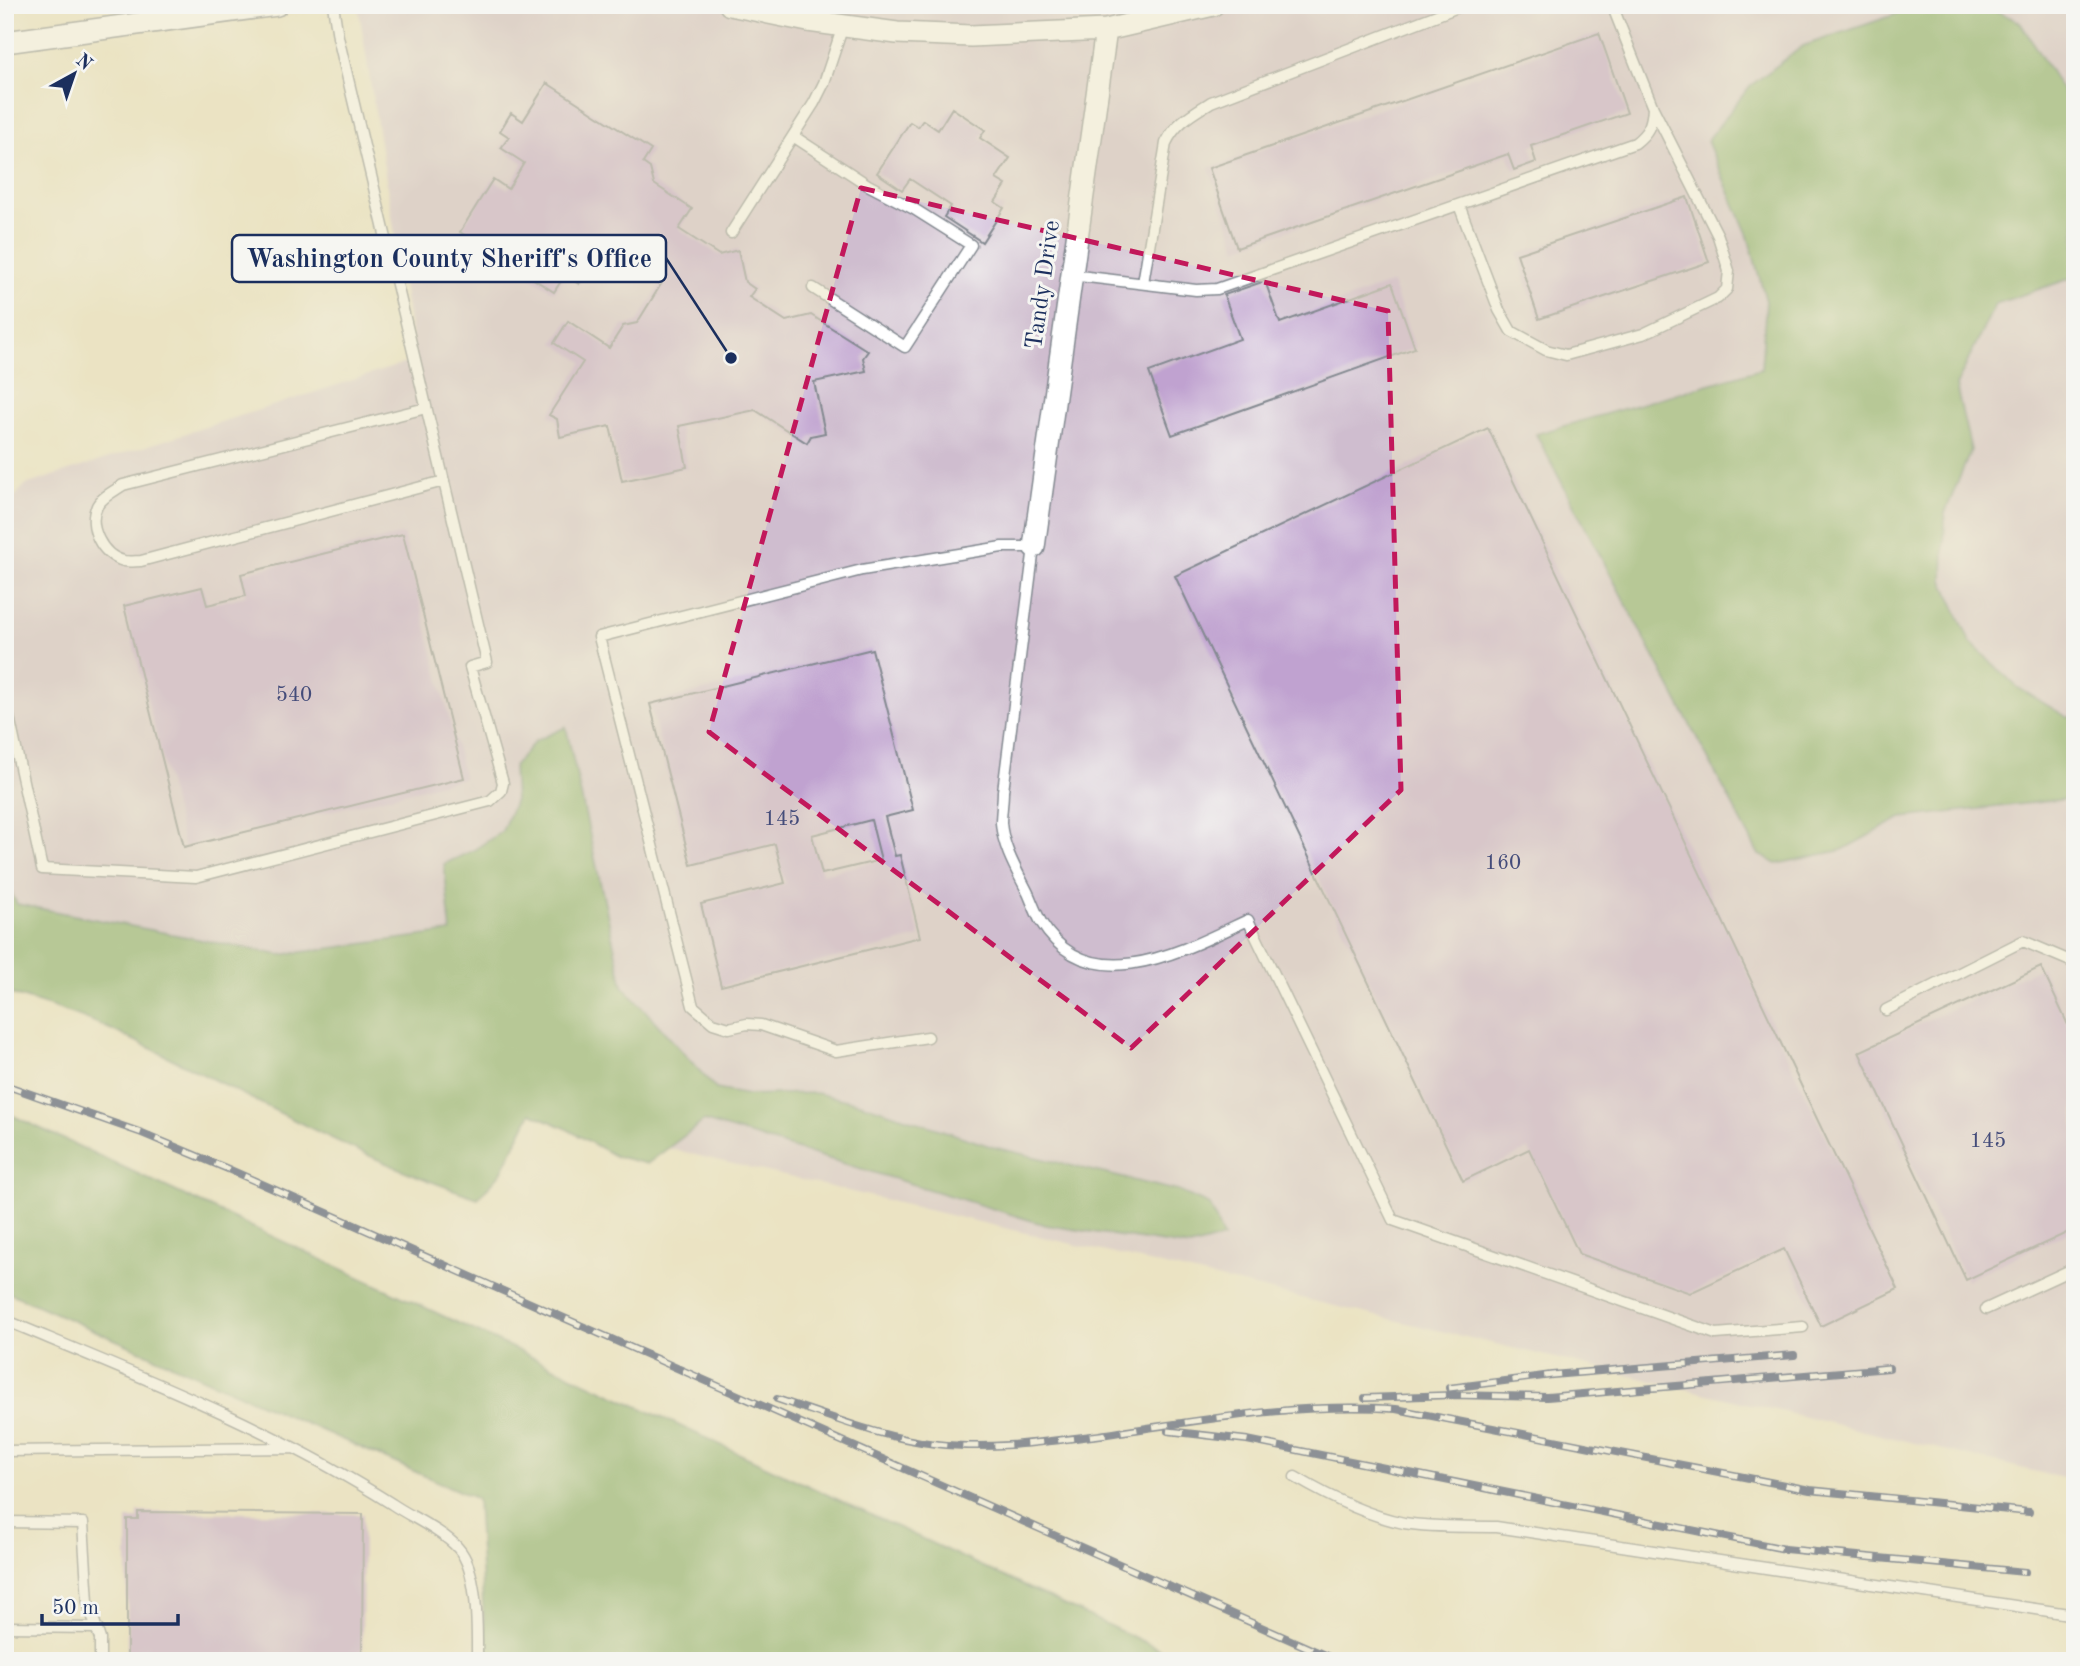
<svg xmlns="http://www.w3.org/2000/svg" width="2080" height="1666" font-family="'Old Standard TT',serif">
<style>
.industrial{fill:#cfbdcf}
.forest{fill:#78a761;stroke:#4a6b60;stroke-width:2}
.building{fill:#c0a2d0;fill-rule:evenodd}
.lines{fill:none;stroke-linecap:round;stroke-linejoin:round}
.service-casing{stroke:#838990;stroke-width:13}
.minor-casing{stroke:#838990;stroke-width:24}
.service{stroke:#fff;stroke-width:10}
.minor{stroke:#fff;stroke-width:21}
.rail-casing{stroke:#1b2f5e;stroke-width:8}
.rail{stroke:#f6f6f2;stroke-width:5;stroke-dasharray:16;stroke-linecap:butt}
.marked{fill:none;stroke:#c2185b;stroke-width:5;stroke-dasharray:14 9;stroke-linejoin:round}
.labels{text-anchor:middle;dominant-baseline:central;stroke-width:6;stroke-linejoin:round;paint-order:stroke}
.number-label{font-size:21px;fill:#444c7a}
.street-label{font-size:24px;fill:#1b2f5e;stroke:#f6f6f2}
.leader{fill:none;stroke:#1b2f5e;stroke-width:2.5}
.callout-dot{fill:#1b2f5e;stroke:#f6f6f2;stroke-width:2.5}
.callout{fill:#f6f6f2;stroke:#1b2f5e;stroke-width:2.5}
.callout-label{font-size:26px;text-anchor:middle;font-weight:bold;fill:#1b2f5e}
</style>
<rect width="100%" height="100%" fill="#f6f6f2"/>
<filter id="ink" filterUnits="userSpaceOnUse"><feTurbulence type="fractalNoise" baseFrequency=".0143" numOctaves="2"/><feDisplacementMap in="SourceGraphic" scale="14" xChannelSelector="R" yChannelSelector="G"/><feConvolveMatrix kernelMatrix="1 2 1 2 8 2 1 2 1" color-interpolation-filters="sRGB"/></filter>
<filter id="wash" filterUnits="userSpaceOnUse"><feTurbulence type="fractalNoise" baseFrequency=".00686" numOctaves="4" result="noise"/><feDisplacementMap in="SourceGraphic" scale="28" xChannelSelector="R" yChannelSelector="G"/><feGaussianBlur stdDeviation="1.57" result="paint"/><feColorMatrix in="noise" values="0 0 0 0 0 0 0 0 0 0 0 0 0 0 0 0 0 1.4 0 .05"/><feComposite in="paint" operator="in"/></filter>
<g filter="url(#wash)">
<rect width="100%" height="100%" fill="#ebe3c3"/>
<path class="industrial" d="M358,5H2075V1481L657,1146L5,932V508L25,485L415,360Z"/>
<path class="forest" d="M1923,5H1984L2020,22L2075,112V277L1995,304L1956,386L1971,450L1945,513L1943,580L1970,642L2017,687L2067,717H2075V798L1901,818L1842,850L1777,864L1759,855L1536,434L1761,369L1766,301L1747,233L1707,141L1750,86L1803,46Z
M566,727L623,986L716,1089L748,1095L816,1093L863,1104L993,1147L1178,1191L1210,1205L1223,1238L1190,1247L1046,1225L704,1121L647,1164L615,1156L563,1127L531,1113L501,1173L478,1198C347,1156 226,1081 101,1025C71,1011 37,1003 5,992V881L17,904L280,955L451,932L444,864L474,850L502,831L515,800L513,767L535,741Z
M5,1112L1185,1661H486L477,1499L5,1291Z"/>
<g id="blocks">
<path class="building" d="M1599,33L1627,113L1531,146L1536,162L1514,170L1508,154L1237,248L1209,168Z
M547,83L651,150L643,163L650,168L654,184L692,209L679,229L719,255L738,250L745,282L755,289L749,297L786,321L811,315L868,351L863,358L866,371L814,382L825,433L811,436L807,443L755,410L679,426L687,467L622,481L610,426L560,437L557,419L549,415L583,362L554,343L568,321L609,348L623,326L637,323L663,281L605,244L579,284L565,275L554,292L460,232L493,179L508,189L524,163L501,148L509,137L500,131L511,113L523,121Z
M952,108L985,130L980,138L1010,158L996,179L1006,185L995,202L1004,208L982,242L944,217L951,206L910,179L902,190L877,173L910,122L918,127L923,120L938,130Z
M1687,197L1709,262L1539,319L1517,254Z
M1265,281L1280,323L1392,283L1415,348L1172,435L1149,372L1240,339L1224,295Z
M1488,428L1898,1289L1821,1326L1784,1249L1690,1293L1579,1254L1529,1149L1463,1181L1175,576Z
M403,534L464,778L184,847L124,606L202,587L207,605L246,596L241,574Z
M872,649L913,810L885,817L895,856L900,855L920,937L721,986L701,904L785,883L775,844L691,865L650,704ZM871,820L881,860L822,874L812,835Z
M2041,967L2075,1040V1229L1966,1280L1859,1052Z
M138,1512L363,1514L362,1661H127V1519H138Z"/>
</g>
</g>
<g filter="url(#ink)">
<use href="#blocks" fill-opacity="0" stroke="#838990" stroke-width="2"/>
<g class="lines">
<defs>
<path id="service" d="M793,136L868,185L914,209L971,245L905,347L813,288
M1459,205L1499,310L1511,331L1546,350L1566,355L1643,334L1718,298L1727,289L1729,271L1718,236L1653,108
M731,233L814,103L824,83L843,26
M1071,275L1196,290L1217,289L1635,143C1648,133 1652,125 1653,108L1612,5
M1143,283L1166,143C1176,122 1192,114 1211,102L1463,5
M426,408L123,485C114,491 102,497 97,506C87,526 102,556 124,561C129,562 136,561 141,561L444,481
M5,698L42,869L196,877L490,801L501,791L503,783L470,667L487,662L338,37L333,5
M1886,1010L2023,941L2075,963
M928,1037L836,1051L761,1025L747,1024L729,1028L713,1023L693,1006L599,637L862,570L1002,547H1034L1003,791C1003,802 1001,813 1001,823C1003,848 1017,871 1028,893C1032,902 1036,913 1041,922C1090,1003 1186,949 1248,920L1393,1220L1716,1334L1803,1327
M1986,1309L2075,1268
M5,1320C137,1375 271,1427 392,1504C411,1517 443,1531 458,1548C479,1571 477,1631 477,1661
M5,1451L293,1448
M1295,1477C1329,1497 1365,1515 1404,1523C1434,1528 1467,1526 1496,1527L2075,1615
M5,1522L83,1523L88,1602L100,1639V1661
M5,1627L97,1628"/>
<path id="minor" d="M730,5L808,21L897,33L971,36L1106,30L1213,5
M5,42L277,5
M1034,547L1106,30"/>
</defs>
<use href="#service" class="service-casing"/>
<use href="#minor" class="minor-casing"/>
<use href="#service" class="service"/>
<use href="#minor" class="minor"/>
<defs>
<path id="rail" d="M5,1085L142,1133L228,1169L1338,1661
M1449,1388L1552,1375L1794,1355
M1365,1398L1453,1395L1547,1397L1889,1368
M777,1399C829,1416 881,1438 936,1444C990,1450 1046,1442 1100,1435C1198,1421 1296,1402 1396,1409L1810,1490L2029,1512
M1168,1431L1247,1440L1785,1549L2025,1572"/>
</defs>
<use href="#rail" class="rail-casing"/>
<use href="#rail" class="rail"/>
</g>
</g>
<path d="M0 0H2080V1666H0ZM861,188L1388,311L1401,790L1131,1048L709,732Z" fill="#ebe3c3" fill-opacity=".55" fill-rule="evenodd"/>
<path class="marked" d="M861,188L1388,311L1401,790L1131,1048L709,732Z"/>
<g class="labels">
<g class="number-label">
<text x="294" y="695">540</text>
<text x="782" y="819">145</text>
<text x="1503" y="863">160</text>
<text x="1988" y="1141">145</text>
</g>
<g class="street-label">
<text transform="translate(1044 285) rotate(-82)">Tandy Drive</text>
</g>
</g>
<path class="leader" d="M731 358L666 258"/>
<circle class="callout-dot" cx="731" cy="358" r="7"/>
<rect class="callout" x="232" y="235" width="434" height="47" rx="7"/>
<g class="callout-label">
<text x="449" y="267">Washington County Sheriff's Office</text>
</g>
<rect width="2080" height="1666" fill="none" stroke="#f6f6f2" stroke-width="28"/>
<g transform="translate(74 74) rotate(40)" stroke="#f6f6f2" stroke-width="5" paint-order="stroke">
<path d="M0-5L12 26L0 18L-12 26Z" fill="#1b2f5e"/>
<text y="-10" font-size="19" font-weight="bold" text-anchor="middle" fill="#1b2f5e">N</text>
</g>
<path d="M42 1614v10h136v-10" fill="none" stroke="#1b2f5e" stroke-width="3.5"/>
<text x="52" y="1614" font-size="21" fill="#1b2f5e" stroke="#f6f6f2" stroke-width="5" paint-order="stroke">50 m</text>
</svg>
